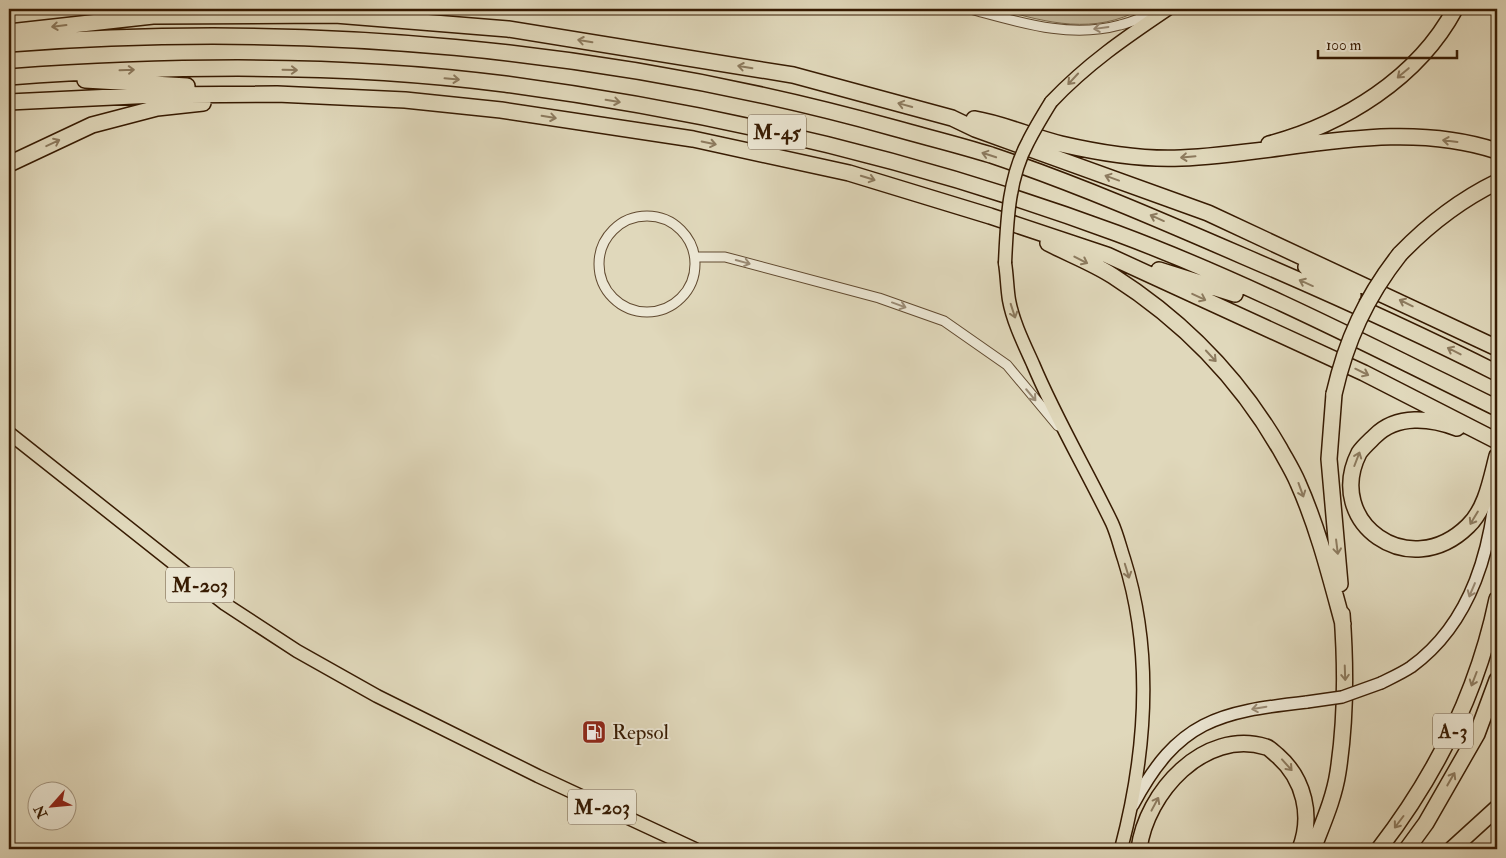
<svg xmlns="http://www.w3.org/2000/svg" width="1506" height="858" font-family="'IM FELL Double Pica',serif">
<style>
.green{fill:#c3b89c;stroke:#7d6a4f}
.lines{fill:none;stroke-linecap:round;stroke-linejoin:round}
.minor-casing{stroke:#614a30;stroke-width:11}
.secondary-casing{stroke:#371b02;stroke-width:14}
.primary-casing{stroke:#371b02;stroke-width:15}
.motorway-casing{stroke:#371b02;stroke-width:18}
.minor{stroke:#ebe6d3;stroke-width:9}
.secondary{stroke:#ebe6d3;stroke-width:11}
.primary{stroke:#e0d8bb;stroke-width:12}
.motorway{stroke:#e0d8bb;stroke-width:15}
.secondary-bridge-casing{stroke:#371b02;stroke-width:14;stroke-linecap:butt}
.primary-bridge-casing{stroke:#371b02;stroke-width:15;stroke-linecap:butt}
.motorway-bridge-casing{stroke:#371b02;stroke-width:18;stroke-linecap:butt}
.secondary-bridge{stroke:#ebe6d3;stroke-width:11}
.primary-bridge{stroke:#e0d8bb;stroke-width:12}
.motorway-bridge{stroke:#e0d8bb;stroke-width:15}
.oneway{stroke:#8c7a5e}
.oneway2{stroke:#9a8b75}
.labels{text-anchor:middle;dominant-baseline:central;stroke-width:4;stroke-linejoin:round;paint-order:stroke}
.shield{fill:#ebe6d3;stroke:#6d5841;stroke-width:1}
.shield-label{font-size:20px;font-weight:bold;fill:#371b02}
.poi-label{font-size:21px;fill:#371b02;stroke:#ebe6d3;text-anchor:start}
</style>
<rect width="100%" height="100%" fill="#e0d8bb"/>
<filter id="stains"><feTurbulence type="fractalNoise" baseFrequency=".004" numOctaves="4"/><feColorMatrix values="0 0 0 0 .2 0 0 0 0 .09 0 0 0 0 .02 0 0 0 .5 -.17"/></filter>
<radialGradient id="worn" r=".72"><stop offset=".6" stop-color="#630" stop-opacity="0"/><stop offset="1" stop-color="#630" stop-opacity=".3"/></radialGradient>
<path class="green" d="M999,9H1141C1095,35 1047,23 999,9Z"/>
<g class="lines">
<defs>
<path id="minor" d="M970,9C1019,22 1069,39 1120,25C1133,22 1147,15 1160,11
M599 264a48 48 0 1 1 96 0a48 48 0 1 1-96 0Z
M695,257H725L879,298L944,321L1007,365L1058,426"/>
<path id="secondary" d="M1381,683C1391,678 1402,673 1411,667C1473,622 1492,546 1497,475
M1133,805C1178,720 1218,712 1307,702"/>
<path id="primary" d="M1051,102C1087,64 1125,38 1168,9
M1005,263C1007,275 1007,288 1009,300C1013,322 1024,344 1033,364C1056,419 1086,469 1112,523C1117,534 1120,547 1124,559C1154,654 1146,754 1121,849
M9,433L225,604L297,651L377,696L538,776L695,849"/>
<path id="motorway" d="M9,32L153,16L335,15L508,29L793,75L952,118L975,129L1208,213L1497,348
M9,44C305,21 607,48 894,128C926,137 959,145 991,155C1077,184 1160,220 1243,256C1329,293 1414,331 1497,373
M9,77C172,65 343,63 505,84C714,112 919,160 1116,233C1245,281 1373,347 1497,408
M85,80L187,86
M9,102L155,95L277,94L405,100L501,110L693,139L849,173L990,216L1107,255L1364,373L1497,441
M974,119C1004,124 1032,137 1061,144C1100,153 1141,160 1181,158C1286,154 1395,117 1497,151
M1269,144C1344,124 1418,78 1455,9
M9,164L92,125L157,108L203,103
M1048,243C1069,254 1093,263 1113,276C1182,320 1239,378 1280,449C1286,460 1293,471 1298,483C1318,528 1330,576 1343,624
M1400,254C1429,224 1460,200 1497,182
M1306,267L1353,295
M1159,270L1235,294
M1334,394L1329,459L1340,584
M1457,428C1431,418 1397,414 1375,436C1370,441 1363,447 1359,453C1324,522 1409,584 1468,526C1486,509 1491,479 1497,456
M1139,849C1146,793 1204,728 1266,747C1270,748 1274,753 1278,756C1304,779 1313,816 1300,849
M1313,849C1322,825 1334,799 1338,772C1346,720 1346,667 1342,614
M1379,849C1436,775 1478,691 1497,599
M1407,849L1426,823L1477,734L1497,680
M1452,849L1497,808"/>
</defs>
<use href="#minor" class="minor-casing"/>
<use href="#secondary" class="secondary-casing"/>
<use href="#primary" class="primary-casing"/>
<use href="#motorway" class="motorway-casing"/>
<use href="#minor" class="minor"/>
<use href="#secondary" class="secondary"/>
<use href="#primary" class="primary"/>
<use href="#motorway" class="motorway"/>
<defs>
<path id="secondary-bridge" d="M1307,702L1342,697L1381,683"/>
<path id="primary-bridge" d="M1005,263C1007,222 1008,179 1028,142C1035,128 1043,115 1051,102"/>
<path id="motorway-bridge" d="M1334,394C1346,341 1366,297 1400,254"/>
</defs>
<use href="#secondary-bridge" class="secondary-bridge-casing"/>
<use href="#primary-bridge" class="primary-bridge-casing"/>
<use href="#motorway-bridge" class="motorway-bridge-casing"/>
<use href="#secondary-bridge" class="secondary-bridge"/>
<use href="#primary-bridge" class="primary-bridge"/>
<use href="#motorway-bridge" class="motorway-bridge"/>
</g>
<defs><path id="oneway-shaft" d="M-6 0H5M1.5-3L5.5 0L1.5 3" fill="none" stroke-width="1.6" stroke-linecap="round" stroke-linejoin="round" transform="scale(1.25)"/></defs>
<g class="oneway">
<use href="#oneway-shaft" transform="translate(59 26) rotate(173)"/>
<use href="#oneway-shaft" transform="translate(585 41) rotate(-171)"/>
<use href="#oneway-shaft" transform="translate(745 67) rotate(-171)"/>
<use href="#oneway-shaft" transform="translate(127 70) rotate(-2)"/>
<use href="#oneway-shaft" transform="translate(290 70) rotate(1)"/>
<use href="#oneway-shaft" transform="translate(1403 73) rotate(140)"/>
<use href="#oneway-shaft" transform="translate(452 79) rotate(5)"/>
<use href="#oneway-shaft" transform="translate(1073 79) rotate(133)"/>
<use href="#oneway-shaft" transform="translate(613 101) rotate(9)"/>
<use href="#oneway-shaft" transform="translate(905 105) rotate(-165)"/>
<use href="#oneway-shaft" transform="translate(549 117) rotate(9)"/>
<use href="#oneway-shaft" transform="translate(1450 141) rotate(-173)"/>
<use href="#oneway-shaft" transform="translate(53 143) rotate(-25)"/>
<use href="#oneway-shaft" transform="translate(709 143) rotate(12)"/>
<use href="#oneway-shaft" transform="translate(989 155) rotate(-162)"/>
<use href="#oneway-shaft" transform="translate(1188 157) rotate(175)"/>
<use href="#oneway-shaft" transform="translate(868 178) rotate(17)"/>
<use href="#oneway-shaft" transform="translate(1112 178) rotate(-160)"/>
<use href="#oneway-shaft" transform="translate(1157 218) rotate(-156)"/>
<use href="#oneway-shaft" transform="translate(1081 260) rotate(27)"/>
<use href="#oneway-shaft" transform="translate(1306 283) rotate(-156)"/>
<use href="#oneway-shaft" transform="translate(1199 297) rotate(25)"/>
<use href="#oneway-shaft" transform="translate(1406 303) rotate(-154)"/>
<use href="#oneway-shaft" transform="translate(1013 311) rotate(72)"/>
<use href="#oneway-shaft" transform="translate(1454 351) rotate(-153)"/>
<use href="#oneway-shaft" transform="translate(1211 356) rotate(47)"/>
<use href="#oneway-shaft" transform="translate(1362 372) rotate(26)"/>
<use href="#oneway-shaft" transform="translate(1357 459) rotate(-69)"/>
<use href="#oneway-shaft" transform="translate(1301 490) rotate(70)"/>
<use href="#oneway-shaft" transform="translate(1474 518) rotate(121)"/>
<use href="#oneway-shaft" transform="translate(1337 547) rotate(83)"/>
<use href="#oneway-shaft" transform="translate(1127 571) rotate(73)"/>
<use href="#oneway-shaft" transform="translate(1345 673) rotate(88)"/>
<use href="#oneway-shaft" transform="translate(1474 679) rotate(111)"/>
<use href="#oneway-shaft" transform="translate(1287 765) rotate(48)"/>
<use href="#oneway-shaft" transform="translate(1451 779) rotate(-60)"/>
<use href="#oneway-shaft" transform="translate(1155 804) rotate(-62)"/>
<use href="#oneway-shaft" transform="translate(1399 822) rotate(127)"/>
</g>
<g class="oneway2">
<use href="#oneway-shaft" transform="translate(1101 28) rotate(172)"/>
<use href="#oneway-shaft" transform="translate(743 262) rotate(15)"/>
<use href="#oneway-shaft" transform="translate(899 305) rotate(20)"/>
<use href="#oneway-shaft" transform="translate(1031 395) rotate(50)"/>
<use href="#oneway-shaft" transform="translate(1472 590) rotate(113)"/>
<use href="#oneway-shaft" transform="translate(1259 708) rotate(170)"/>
</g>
<defs>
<symbol id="fuel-square" viewBox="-11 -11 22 22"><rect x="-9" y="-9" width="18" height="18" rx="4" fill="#8f2418" stroke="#ebe6d3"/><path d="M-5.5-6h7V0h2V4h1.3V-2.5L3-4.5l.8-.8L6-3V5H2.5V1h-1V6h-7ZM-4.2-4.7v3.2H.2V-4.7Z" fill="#fff"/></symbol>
</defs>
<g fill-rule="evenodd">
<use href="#fuel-square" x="580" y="718" width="28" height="28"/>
</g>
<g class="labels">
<g class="shield">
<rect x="748" y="114.5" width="58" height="35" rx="4"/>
<rect x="166" y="567.5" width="68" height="35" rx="4"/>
<rect x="1433" y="713.5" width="40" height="35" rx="4"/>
<rect x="568" y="789.5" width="68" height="35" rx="4"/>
</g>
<g class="shield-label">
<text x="777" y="132">M-45</text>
<text x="200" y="585">M-203</text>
<text x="1453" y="731">A-3</text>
<text x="602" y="807">M-203</text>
</g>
<g class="poi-label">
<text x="612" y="732">Repsol</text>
</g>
</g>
<rect width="1506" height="858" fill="none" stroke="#e0d8bb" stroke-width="30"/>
<rect x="10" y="10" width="1486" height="838" fill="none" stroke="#371b02" stroke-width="2.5"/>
<rect x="15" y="15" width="1476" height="828" fill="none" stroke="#371b02"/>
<g transform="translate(52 806) rotate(243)"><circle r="24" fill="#ebe6d3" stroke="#a3957f"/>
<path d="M0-4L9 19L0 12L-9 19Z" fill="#8f2418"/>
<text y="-8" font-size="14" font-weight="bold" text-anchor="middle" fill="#371b02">N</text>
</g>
<path d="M1318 50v8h139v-8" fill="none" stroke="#371b02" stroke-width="2.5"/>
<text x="1326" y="50" font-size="15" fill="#371b02" stroke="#ebe6d3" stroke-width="4" paint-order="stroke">100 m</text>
<rect width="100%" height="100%" filter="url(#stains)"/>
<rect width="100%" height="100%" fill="url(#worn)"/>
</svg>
